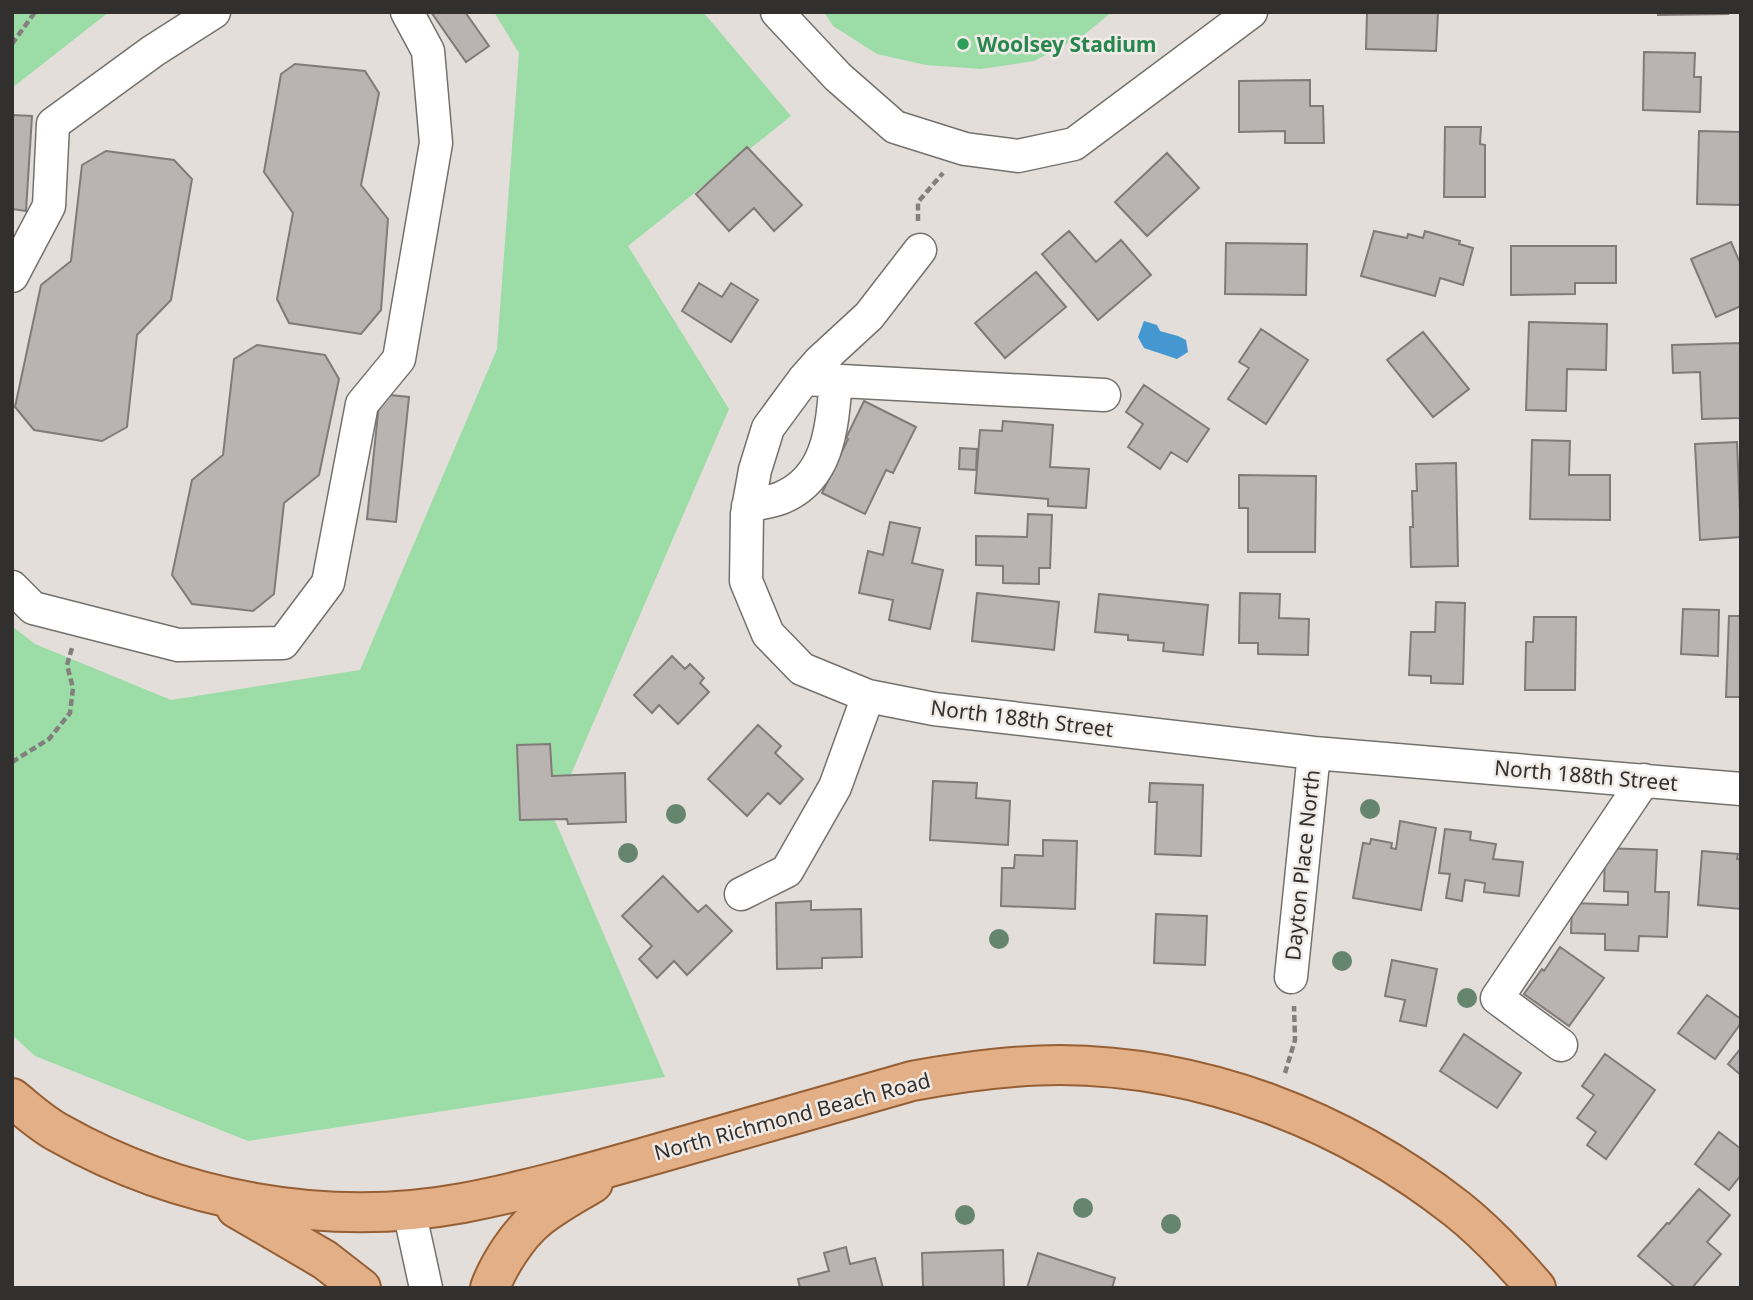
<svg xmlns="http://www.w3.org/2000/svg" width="1753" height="1300" font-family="'Noto Sans',sans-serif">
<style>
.green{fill:#9cdca7}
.water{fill:#4497d1}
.building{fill:#b9b3b1;stroke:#807a78;stroke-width:2}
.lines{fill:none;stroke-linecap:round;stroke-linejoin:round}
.minor-casing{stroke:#74716c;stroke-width:35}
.major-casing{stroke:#975f34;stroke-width:42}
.path{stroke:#827f7d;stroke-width:4.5;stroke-dasharray:7 3.5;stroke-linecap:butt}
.minor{stroke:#fff;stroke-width:32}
.major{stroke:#e2af87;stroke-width:38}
.tree{fill:#66856e}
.leisure-dot{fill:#2e9e5b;stroke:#f0ebe7;stroke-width:2.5}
.labels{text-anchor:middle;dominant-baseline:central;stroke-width:5;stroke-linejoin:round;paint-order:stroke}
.leisure-label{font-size:21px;font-weight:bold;fill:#27864d;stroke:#f0ebe7;text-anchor:start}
.street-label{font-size:21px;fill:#32302f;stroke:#f0ebe7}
</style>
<rect width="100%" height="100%" fill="#e3deda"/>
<path class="green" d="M12,12H109L12,88Z
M494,12H703L791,116L628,246L729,409L553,816L665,1077L248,1141L35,1056L12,1035V626L35,644L171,700L360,670L497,349L519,53Z
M824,12H1112L1085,34L1034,61L981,69L926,65L877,54L833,26Z"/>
<path class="water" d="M1144,321L1157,325L1160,331L1178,336L1186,340L1188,352L1177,359L1144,348L1138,337Z"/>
<path class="building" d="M431,12H465L489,46L466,62Z
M1367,12H1438L1436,51L1366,49Z
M1658,12H1728V14L1658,15Z
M1644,52L1695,53L1694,77H1701L1700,112L1643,110Z
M295,64L365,71L379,93L361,185L388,219L381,310L361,334L289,323L277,299L293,213L264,172L281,74Z
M1310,80V106H1323L1324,143H1285V131L1239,132V81Z
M12,115L32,116L26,211L12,209Z
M1445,127H1481L1480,144L1485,145V197H1444Z
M1699,131L1741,132V205L1697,204Z
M747,147L802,205L774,231L754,208L729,231L696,194Z
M106,151L174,160L192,179L171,300L137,335L127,427L102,441L34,430L15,407L41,285L71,261L82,165Z
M1167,153L1199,188L1147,236L1115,202Z
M1069,231L1096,262L1121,240L1151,275L1098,320L1042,254Z
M1374,231L1407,238L1408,234L1423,238L1425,231L1460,241L1459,244L1473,248L1463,285L1440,278L1435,296L1361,276Z
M1731,242L1741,265V306L1716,317L1691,259Z
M1226,243L1307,244L1306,295L1225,294Z
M1511,246H1616V283H1575V294L1511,295Z
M1036,272L1066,307L1005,358L975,323Z
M699,283L722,297L731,283L758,300L731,342L682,311Z
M1529,322L1607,324L1606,370L1567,369L1566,411L1526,410Z
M1261,329L1308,360L1266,424L1228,399L1249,368L1239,362Z
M1423,332L1469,389L1433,417L1387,360Z
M1741,343V418L1702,419L1700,372L1673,373L1672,345Z
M257,345L325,355L339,379L319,475L284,503L274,594L253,611L192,604L172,575L192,480L223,455L234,359Z
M1144,385L1209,429L1187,462L1171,452L1160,469L1128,447L1143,424L1126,412Z
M380,394L409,397L396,522L367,519Z
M864,401L916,427L893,473L886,470L865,514L822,493L848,439L846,438Z
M1003,421L1053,425L1050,467L1089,469L1086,508L1048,506V499L975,493L980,430L1002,431Z
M1532,440L1570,441L1569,475H1610V520L1530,519Z
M1737,442L1741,537L1700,540L1695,444Z
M960,448L977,449L976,470L959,469Z
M1456,463L1458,566L1411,567L1410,527H1413L1412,491H1417L1416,464Z
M1239,475L1316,476L1315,552H1248V508H1239Z
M1028,514L1052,515L1050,568H1039V584L1003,583V566L976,565V536L1027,537Z
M890,522L920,528L912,563L943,570L930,629L889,620L893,600L859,593L868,551L883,555Z
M977,593L1059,602L1054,650L972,641Z
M1240,593L1280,594L1279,618L1309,619L1308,655L1258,654V643H1239Z
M1099,594L1208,605L1203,655L1163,651L1164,643L1128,640V635L1095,632Z
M1436,602L1465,603L1463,684L1431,683V676L1409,675L1411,632H1435Z
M1683,609L1719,610L1718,656L1681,654Z
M1729,616H1741V697H1726Z
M1534,617H1576L1575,690H1525L1526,642H1533Z
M672,656L685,669L690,664L704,678L700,683L709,692L678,724L659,705L652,713L634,695Z
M758,725L781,746L775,753L803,779L780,804L768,793L747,816L708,779Z
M550,744L552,776L625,773L626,822L568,824L567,819L520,820L517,745Z
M933,781L977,783L976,798L1010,801L1008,845L930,840Z
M1150,783L1203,785L1201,856L1155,854L1157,802H1149Z
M1400,821L1436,828L1421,910L1353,898L1363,843L1370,844L1371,839L1392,843L1391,848L1396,849Z
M1445,829L1471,832L1470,840L1496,844L1493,859L1523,862L1519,896L1484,892L1485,883L1465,880L1462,901L1446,898L1450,874L1439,873Z
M1043,840L1077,841L1075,909L1001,906L1002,868H1014L1015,855L1043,856Z
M1605,848L1657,850L1655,892H1669L1667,937L1639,936L1638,951L1605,950V934L1571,933L1572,903L1628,905V892L1604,891Z
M1702,851L1738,854L1737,859H1741V909L1698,905Z
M663,876L698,912L706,905L732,931L687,975L674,961L657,978L639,959L652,946L622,916Z
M811,901V910L861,909L862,957L822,958V968L777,969L776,903Z
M1156,914L1207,916L1205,965L1154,963Z
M1560,947L1604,978L1569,1026L1524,994L1542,969L1544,971Z
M1392,960L1437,969L1426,1026L1400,1021L1405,1000L1385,996Z
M1707,995L1741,1019V1023L1715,1059L1678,1033Z
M1464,1034L1521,1073L1497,1108L1440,1071Z
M1741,1048V1075L1728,1064Z
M1605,1054L1655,1090L1606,1159L1587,1145L1596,1132L1577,1118L1594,1095L1582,1086Z
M1719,1132L1741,1149V1175L1729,1190L1695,1164Z
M1699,1189L1730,1215L1707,1242L1721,1254L1692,1288H1676L1638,1256L1667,1223L1669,1224Z
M846,1247L850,1264L875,1258L883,1288H800L798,1279L829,1271L824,1253Z
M1003,1250L1004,1288H923L922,1253Z
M1038,1253L1115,1278L1112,1288H1027Z"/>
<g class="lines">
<defs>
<path id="minor" d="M777,12L838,77L895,127L965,149L1018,156L1074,144L1251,12
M920,250L869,316L819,362L804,379L768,428L755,470L747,514L746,581L768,634L802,669L868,696L934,709L1314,753L1741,789
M12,276L49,206L53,124L153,51L214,12
M804,379L1104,395
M748,506C759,503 771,502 781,498C830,478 832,425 836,380
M12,587L33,608L178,645L283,643L328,583L362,404L399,359L436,143L428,51L407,12
M741,894L787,871L835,787L868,696
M1291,977L1314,753
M1561,1045L1497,998L1644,780
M409,1210L426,1288"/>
<path id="major" d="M12,1098C27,1110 42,1124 59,1133C179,1201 327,1228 463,1203C530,1190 597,1171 663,1152C746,1128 829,1105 912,1081C961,1072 1010,1065 1060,1065C1204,1066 1344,1120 1457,1209C1486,1232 1512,1260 1536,1288
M236,1208L325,1260L361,1288
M490,1288C498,1266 518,1234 537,1219C554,1205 575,1194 593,1183"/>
</defs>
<use href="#minor" class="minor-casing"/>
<use href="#major" class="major-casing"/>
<path class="path" d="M12,44L35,12
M918,221V202L943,173
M12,762L49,739L70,713L73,688L67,665L72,648
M1285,1073L1295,1040L1294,1006"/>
<use href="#minor" class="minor"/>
<use href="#major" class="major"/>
</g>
<g class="tree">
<circle cx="1370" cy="809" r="10"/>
<circle cx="676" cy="814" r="10"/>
<circle cx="628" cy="853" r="10"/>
<circle cx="999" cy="939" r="10"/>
<circle cx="1342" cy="961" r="10"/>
<circle cx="1467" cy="998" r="10"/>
<circle cx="1083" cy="1208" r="10"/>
<circle cx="965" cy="1215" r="10"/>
<circle cx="1171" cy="1224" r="10"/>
</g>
<circle class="leisure-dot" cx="963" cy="44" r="7"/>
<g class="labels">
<g class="leisure-label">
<text x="977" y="44">Woolsey Stadium</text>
</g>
<g class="street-label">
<text transform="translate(1022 718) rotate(7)">North 188th Street</text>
<text transform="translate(1586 775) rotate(5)">North 188th Street</text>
<text transform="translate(1302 865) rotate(-84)">Dayton Place North</text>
<text transform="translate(792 1116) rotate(-15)">North Richmond Beach Road</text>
</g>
</g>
<rect width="1753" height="1300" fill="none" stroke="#32302f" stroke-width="28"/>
</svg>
